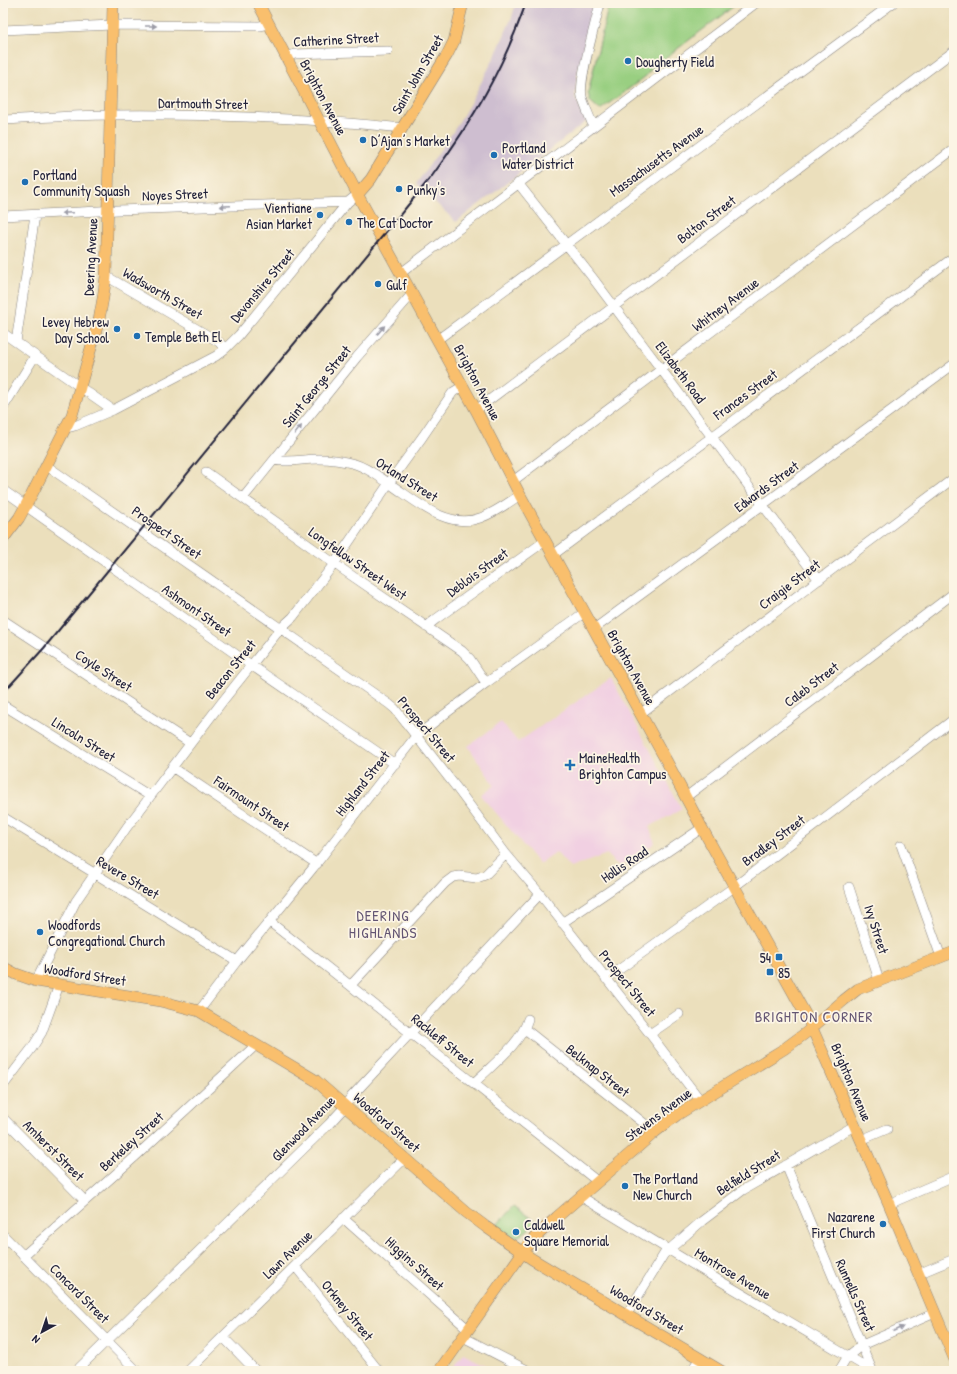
<svg xmlns="http://www.w3.org/2000/svg" width="957" height="1374" font-family="'Patrick Hand',sans-serif">
<style>
.built{fill:#f1d0e2}
.industrial{fill:#cebed0}
.green{fill:#99cf81;stroke:#5e785e}
.lines{fill:none;stroke-linecap:round;stroke-linejoin:round}
.minor-casing{stroke:#86807c;stroke-width:10}
.major-casing{stroke:#86807c;stroke-width:12}
.minor{stroke:#fff;stroke-width:9}
.major{stroke:#f9bf6d;stroke-width:11}
.rail{stroke:#22223b;stroke-width:2}
.oneway{fill:#9c9ca7}
.poi-dot{fill:#1f6fb2;stroke:#fcf5e5;stroke-width:1.5}
.labels{text-anchor:middle;dominant-baseline:central;stroke-width:3.5;stroke-linejoin:round;paint-order:stroke}
.street-label{font-size:14px;fill:#22223b;stroke:#fcf5e5}
.poi-label{font-size:14px;fill:#22223b;stroke:#fcf5e5;text-anchor:start}
.neighbourhood-label{font-size:15px;letter-spacing:1px;fill:#635573;stroke:#fcf5e5}
</style>
<rect width="100%" height="100%" fill="#fcf5e5"/>
<filter id="ink" filterUnits="userSpaceOnUse"><feTurbulence type="fractalNoise" baseFrequency=".025" numOctaves="2"/><feDisplacementMap in="SourceGraphic" scale="8" xChannelSelector="R" yChannelSelector="G"/><feConvolveMatrix kernelMatrix="1 2 1 2 8 2 1 2 1" color-interpolation-filters="sRGB"/></filter>
<filter id="wash" filterUnits="userSpaceOnUse"><feTurbulence type="fractalNoise" baseFrequency=".012" numOctaves="4" result="noise"/><feDisplacementMap in="SourceGraphic" scale="16" xChannelSelector="R" yChannelSelector="G"/><feGaussianBlur stdDeviation="0.9" result="paint"/><feColorMatrix in="noise" values="0 0 0 0 0 0 0 0 0 0 0 0 0 0 0 0 0 1.4 0 .05"/><feComposite in="paint" operator="in"/></filter>
<g filter="url(#wash)">
<rect width="100%" height="100%" fill="#ebdfbc"/>
<path class="built" d="M611,678L682,809L649,827L655,843L619,867L607,854L570,868L556,852L539,864L481,795L494,785L468,746L501,722L518,742Z
M463,1354L498,1371H451Z"/>
<path class="industrial" d="M516,3H595L577,76L575,97L587,121L456,222L416,184L453,132L473,98L496,54L512,17Z"/>
<path class="green" d="M609,3H738L651,69L646,76L600,110L590,101L588,93Z
M514,1206L536,1222C517,1240 517,1241 495,1227Z"/>
</g>
<g filter="url(#ink)">
<g class="lines">
<defs>
<path id="minor" d="M3,30L112,25L260,26L269,24
M286,57L295,54L388,51
M3,120C39,118 76,115 112,115C208,114 307,118 403,128
M593,126C590,117 585,107 582,97C578,80 596,23 600,3
M518,183L592,277L819,580
M3,216L118,210L348,202
M401,273L756,3
M106,276L219,342L225,349
M3,333L113,410
M437,340L893,3
M16,342L35,215
M3,408L35,356
M476,410L954,51
M67,428L75,426L113,410L216,356L225,349L239,335L348,202L358,194
M274,460C291,463 302,459 319,459C331,459 344,461 355,464C368,468 379,477 390,484C416,501 447,530 480,518C495,513 508,503 520,495
M47,466L389,704L395,709L456,787L506,854L540,894L650,1034L700,1100
M206,472L342,569L462,651L470,659L486,683
M513,481L954,149
M3,490L251,665L395,764
M243,498L357,357L412,294
M553,555L954,257
M3,620L190,743
M426,627L436,619L545,541
M594,629L954,364
M3,705L150,796
M640,714L954,478
M172,767L317,864
M686,797L954,593
M3,817L237,961
M901,845L941,957
M849,887L879,980
M270,922L597,1181
M562,923L702,828
M606,979L734,887L954,719
M36,981L76,901L127,827L222,702L281,628L293,617L334,564L389,483L423,436L453,392L463,386
M351,985L445,883L453,877L459,876L477,878L485,875L506,854
M199,1011L237,961L313,868L416,736L486,683L585,612
M525,1029L655,1132
M650,1034L679,1014
M474,1083C492,1065 521,1044 528,1019
M3,1086L32,1048L42,1032L59,985
M3,1118L85,1201
M861,1140L887,1129
M786,1165L872,1370
M580,1196L717,1279L873,1371
M889,1204L954,1176
M343,1218L468,1329
M3,1235L137,1371
M23,1256L136,1156L256,1045
M295,1266L379,1371
M918,1274L954,1259
M627,1314L664,1254L702,1221L743,1190L854,1126
M223,1337L256,1371
M463,1337L529,1371
M3,1368L6,1371
M76,1371L329,1124L342,1110L351,1097L540,894
M188,1371L405,1158
M690,1371L694,1367L700,1358
M839,1371L848,1356L862,1345L935,1313"/>
<path id="major" d="M258,3L362,203L476,410L520,495L667,762L702,828L809,1021L889,1204L954,1358
M358,194L371,179L447,55L454,41L463,3
M3,539L19,518L31,496L72,415L99,320L103,298L106,276L113,3
M3,967L16,974L36,981L160,1001L199,1011L315,1080L466,1212L486,1227L532,1259L721,1371
M439,1371L530,1242L557,1217L655,1132L677,1115L784,1049L807,1032L844,1000L858,989L954,952"/>
</defs>
<use href="#minor" class="minor-casing"/>
<use href="#major" class="major-casing"/>
<use href="#minor" class="minor"/>
<use href="#major" class="major"/>
<path class="rail" d="M3,693L44,648L432,176C473,120 503,69 526,3"/>
</g>
<defs><path id="oneway-solid" d="M-6-.8H1V-3.2L6.5 0L1 3.2V.8H-6Z"/></defs>
<g class="oneway">
<use href="#oneway-solid" transform="translate(151 26)"/>
<use href="#oneway-solid" transform="translate(225 206) rotate(178)"/>
<use href="#oneway-solid" transform="translate(67 213) rotate(177)"/>
<use href="#oneway-solid" transform="translate(381 330) rotate(-49)"/>
<use href="#oneway-solid" transform="translate(298 430) rotate(-51)"/>
<use href="#oneway-solid" transform="translate(898 1329) rotate(-24)"/>
</g>
</g>
<g class="poi-dot">
<circle cx="628" cy="61" r="4"/>
<circle cx="363" cy="140" r="4"/>
<circle cx="494" cy="155" r="4"/>
<circle cx="25" cy="182" r="4"/>
<circle cx="399" cy="189" r="4"/>
<circle cx="320" cy="215" r="4"/>
<circle cx="349" cy="222" r="4"/>
<circle cx="378" cy="284" r="4"/>
<circle cx="117" cy="329" r="4"/>
<circle cx="137" cy="336" r="4"/>
<path d="M568 759h4v4h4v4h-4v4h-4v-4h-4v-4h4z"/>
<circle cx="40" cy="932" r="4"/>
<rect x="775" y="953" width="8" height="8" rx="2"/>
<rect x="766" y="968" width="8" height="8" rx="2"/>
<circle cx="625" cy="1186" r="4"/>
<circle cx="883" cy="1224" r="4"/>
<circle cx="516" cy="1232" r="4"/>
</g>
<g class="labels">
<g class="street-label">
<text transform="translate(336 39) rotate(-3)">Catherine Street</text>
<text transform="translate(417 74) rotate(-60)">Saint John Street</text>
<text transform="translate(324 97) rotate(62)">Brighton Avenue</text>
<text transform="translate(203 103) rotate(1)">Dartmouth Street</text>
<text transform="translate(656 160) rotate(-36)">Massachusetts Avenue</text>
<text transform="translate(175 194) rotate(-2)">Noyes Street</text>
<text transform="translate(706 219) rotate(-37)">Bolton Street</text>
<text transform="translate(90 257) rotate(-87)">Deering Avenue</text>
<text transform="translate(262 285) rotate(-50)">Devonshire Street</text>
<text transform="translate(163 293) rotate(30)">Wadsworth Street</text>
<text transform="translate(725 304) rotate(-37)">Whitney Avenue</text>
<text transform="translate(681 372) rotate(53)">Elizabeth Road</text>
<text transform="translate(478 382) rotate(62)">Brighton Avenue</text>
<text transform="translate(316 386) rotate(-51)">Saint George Street</text>
<text transform="translate(745 394) rotate(-36)">Frances Street</text>
<text transform="translate(407 479) rotate(32)">Orland Street</text>
<text transform="translate(766 486) rotate(-36)">Edwards Street</text>
<text transform="translate(167 532) rotate(35)">Prospect Street</text>
<text transform="translate(358 563) rotate(35)">Longfellow Street West</text>
<text transform="translate(477 572) rotate(-36)">Deblois Street</text>
<text transform="translate(789 584) rotate(-37)">Craigie Street</text>
<text transform="translate(197 610) rotate(35)">Ashmont Street</text>
<text transform="translate(632 667) rotate(61)">Brighton Avenue</text>
<text transform="translate(230 669) rotate(-51)">Beacon Street</text>
<text transform="translate(104 670) rotate(33)">Coyle Street</text>
<text transform="translate(811 684) rotate(-37)">Caleb Street</text>
<text transform="translate(427 729) rotate(50)">Prospect Street</text>
<text transform="translate(84 739) rotate(32)">Lincoln Street</text>
<text transform="translate(362 783) rotate(-52)">Highland Street</text>
<text transform="translate(252 803) rotate(34)">Fairmount Street</text>
<text transform="translate(773 840) rotate(-37)">Bradley Street</text>
<text transform="translate(624 864) rotate(-34)">Hollis Road</text>
<text transform="translate(128 877) rotate(31)">Revere Street</text>
<text transform="translate(877 929) rotate(72)">Ivy Street</text>
<text transform="translate(85 974) rotate(9)">Woodford Street</text>
<text transform="translate(628 983) rotate(51)">Prospect Street</text>
<text transform="translate(443 1040) rotate(39)">Rackleff Street</text>
<text transform="translate(598 1070) rotate(38)">Belknap Street</text>
<text transform="translate(852 1082) rotate(67)">Brighton Avenue</text>
<text transform="translate(658 1114) rotate(-37)">Stevens Avenue</text>
<text transform="translate(387 1122) rotate(41)">Woodford Street</text>
<text transform="translate(303 1128) rotate(-46)">Glenwood Avenue</text>
<text transform="translate(131 1141) rotate(-42)">Berkeley Street</text>
<text transform="translate(54 1150) rotate(45)">Amherst Street</text>
<text transform="translate(748 1172) rotate(-32)">Belfield Street</text>
<text transform="translate(287 1254) rotate(-44)">Lawn Avenue</text>
<text transform="translate(415 1263) rotate(42)">Higgins Street</text>
<text transform="translate(733 1273) rotate(31)">Montrose Avenue</text>
<text transform="translate(80 1293) rotate(45)">Concord Street</text>
<text transform="translate(856 1295) rotate(66)">Runnells Street</text>
<text transform="translate(647 1309) rotate(31)">Woodford Street</text>
<text transform="translate(348 1310) rotate(51)">Orkney Street</text>
</g>
<g class="poi-label">
<text x="636" y="61">Dougherty Field</text>
<text x="371" y="140">D’Ajan’s Market</text>
<text x="502" y="147">Portland<tspan x="502" dy="16">Water District</tspan></text>
<text x="33" y="174">Portland<tspan x="33" dy="16">Community Squash</tspan></text>
<text x="407" y="189">Punky's</text>
<text x="312" y="207" text-anchor="end">Vientiane<tspan x="312" dy="16">Asian Market</tspan></text>
<text x="357" y="222">The Cat Doctor</text>
<text x="386" y="284">Gulf</text>
<text x="109" y="321" text-anchor="end">Levey Hebrew<tspan x="109" dy="16">Day School</tspan></text>
<text x="145" y="336">Temple Beth El</text>
<text x="579" y="757">MaineHealth<tspan x="579" dy="16">Brighton Campus</tspan></text>
<text x="48" y="924">Woodfords<tspan x="48" dy="16">Congregational Church</tspan></text>
<text x="771" y="957" text-anchor="end">54</text>
<text x="778" y="972">85</text>
<text x="633" y="1178">The Portland<tspan x="633" dy="16">New Church</tspan></text>
<text x="875" y="1216" text-anchor="end">Nazarene<tspan x="875" dy="16">First Church</tspan></text>
<text x="524" y="1224">Caldwell<tspan x="524" dy="16">Square Memorial</tspan></text>
</g>
<g class="neighbourhood-label">
<text x="383" y="915">DEERING<tspan x="383" dy="17">HIGHLANDS</tspan></text>
<text x="814" y="1016">BRIGHTON CORNER</text>
</g>
</g>
<rect width="957" height="1374" fill="none" stroke="#fcf5e5" stroke-width="16"/>
<g transform="translate(42 1332) rotate(220)" stroke="#fcf5e5" stroke-width="3" paint-order="stroke">
<path d="M0-3L7 15L0 10L-7 15Z" fill="#22223b"/>
<text y="-6" font-size="11" font-weight="bold" text-anchor="middle" fill="#22223b">N</text>
</g>
</svg>
